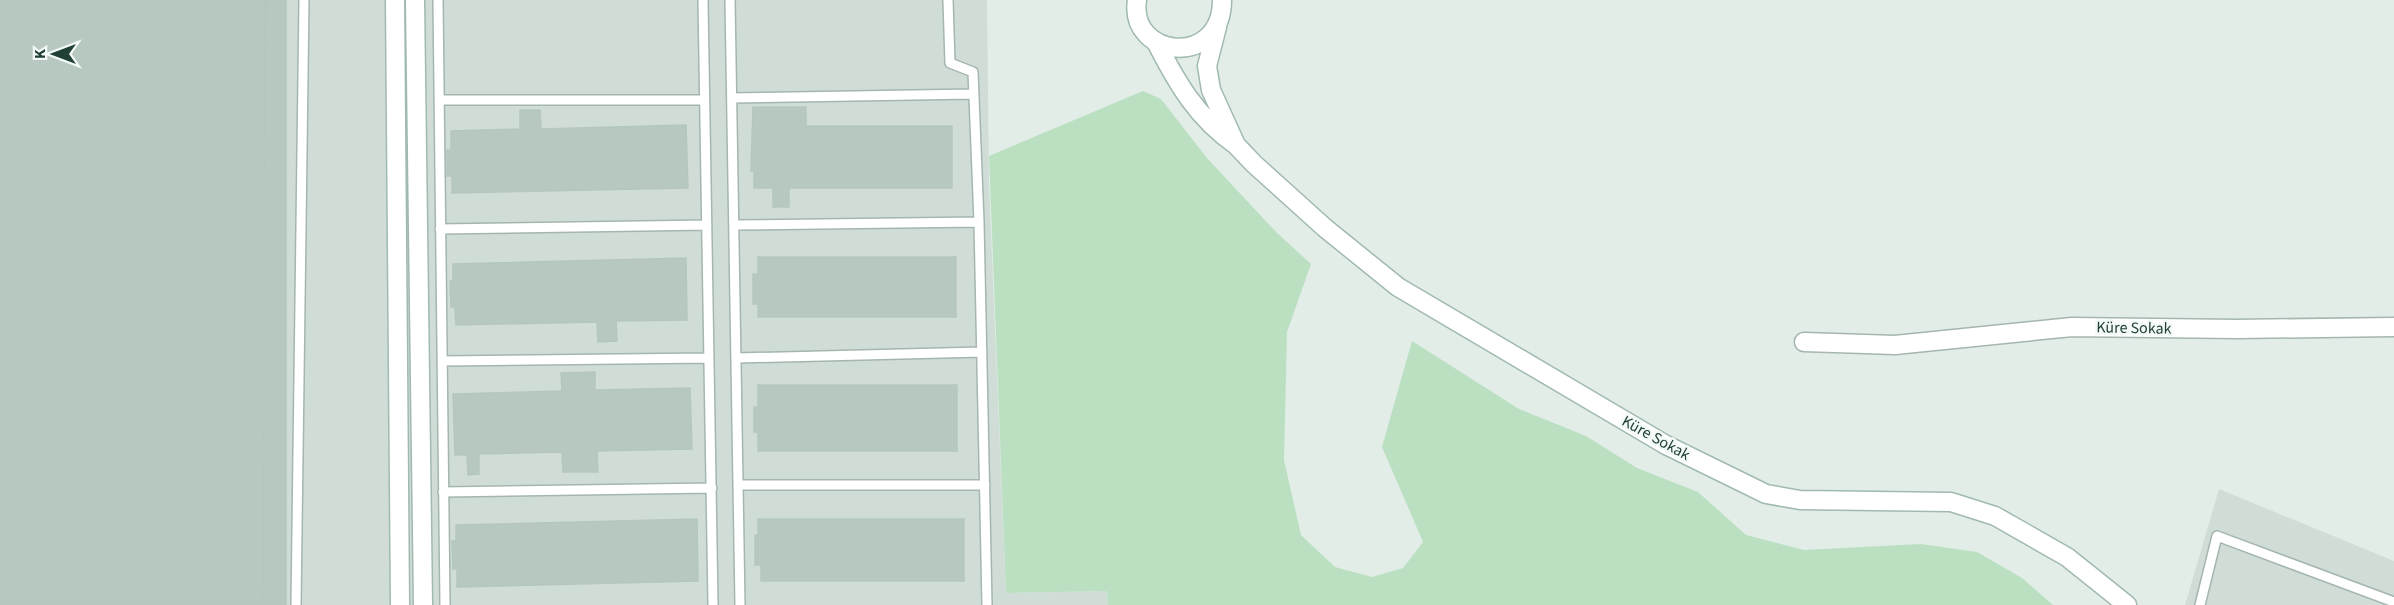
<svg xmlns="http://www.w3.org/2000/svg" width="2394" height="605" font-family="'Source Sans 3',sans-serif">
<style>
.built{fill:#d0ddd6}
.green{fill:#bae0c1}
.building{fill:#b7c8c0;stroke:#b4c7be;stroke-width:1.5}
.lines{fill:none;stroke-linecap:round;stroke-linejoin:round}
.lane-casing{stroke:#a4b6af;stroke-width:12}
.street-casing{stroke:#a4b6af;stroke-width:21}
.secondary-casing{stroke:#a0baaf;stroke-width:21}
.lane{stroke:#fff;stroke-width:9}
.street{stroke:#fff;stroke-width:18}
.secondary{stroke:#fff;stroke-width:18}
.labels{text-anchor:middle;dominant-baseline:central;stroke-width:5;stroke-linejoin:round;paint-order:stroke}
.street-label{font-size:16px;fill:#214035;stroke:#f3f9f6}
</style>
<rect width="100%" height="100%" fill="#e2ede8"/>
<path class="built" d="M0,0H987L989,183L1006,593L1107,591L1108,605H0Z
M2219,489L2394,561V605H2185Z"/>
<path class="green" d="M1143,91L1161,99L1207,158L1276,232L1311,264L1287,332L1284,460L1301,535L1335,567L1372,577L1403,568L1423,542L1382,447L1412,341L1519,409L1586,436L1637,468L1698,492L1746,535L1804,550L1921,544L1977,552L2022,578L2053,605H1108L1107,591L1006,593L989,156Z"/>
<path class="building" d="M0,0H265L263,605H0Z
M265,0H286V605H263Z
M753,107H806V126H952V188H789V207H773V188H754V171H751Z
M520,110H540L541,129L686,125L688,188L452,193V176H447V150H451V131L520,129Z
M758,257H956V317H758V304H753V274H758Z
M686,258L687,320L616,321L617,341L598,342L597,322L456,325L455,307H451L450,281H453V264Z
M595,372V390L690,388L692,449L597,451L598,472H563L562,452L479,454V474L468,475L467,455H455L453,394L562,391L561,373Z
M758,385H957V451H758V432H754V407H758Z
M697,519L698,581L457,587V569H453L452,541H456V525Z
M758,519H964V581H761V565H755V535H758Z"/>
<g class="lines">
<defs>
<path id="lane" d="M438,0L445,605
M703,0L713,605
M730,0L740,605
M948,0L950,63L973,72L979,222L987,605
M732,98L974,94
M439,100H704
M734,225L979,222
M440,229L707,225
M737,358L982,352
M442,361L709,358
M738,485H985
M443,492L712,488
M296,605L304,0
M2200,605L2217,536L2394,602"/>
<path id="street" d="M1804,342L1895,345L2072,327L2237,329L2394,327"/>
<path id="secondary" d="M395,0L400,605
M415,0L423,605
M1137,0C1128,58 1222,69 1222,0
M1156,42C1177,83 1197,118 1236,145L1211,90L1207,66L1217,27
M1236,145L1254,164L1325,228L1398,287L1666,445L1766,494L1800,500L1951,502L1995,516L2067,557L2127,605"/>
</defs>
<use href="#lane" class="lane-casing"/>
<use href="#street" class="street-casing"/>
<use href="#secondary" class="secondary-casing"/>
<use href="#lane" class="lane"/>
<use href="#street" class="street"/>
<use href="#secondary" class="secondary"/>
</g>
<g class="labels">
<g class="street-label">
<text transform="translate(2134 328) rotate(1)">Küre Sokak</text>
<text transform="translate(1656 438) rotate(29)">Küre Sokak</text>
</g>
</g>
<g transform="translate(54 54) rotate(270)" stroke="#f3f9f6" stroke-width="4.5" paint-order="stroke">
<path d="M0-4.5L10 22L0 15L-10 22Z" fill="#214035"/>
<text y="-9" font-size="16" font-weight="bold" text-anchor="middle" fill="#214035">K</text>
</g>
</svg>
